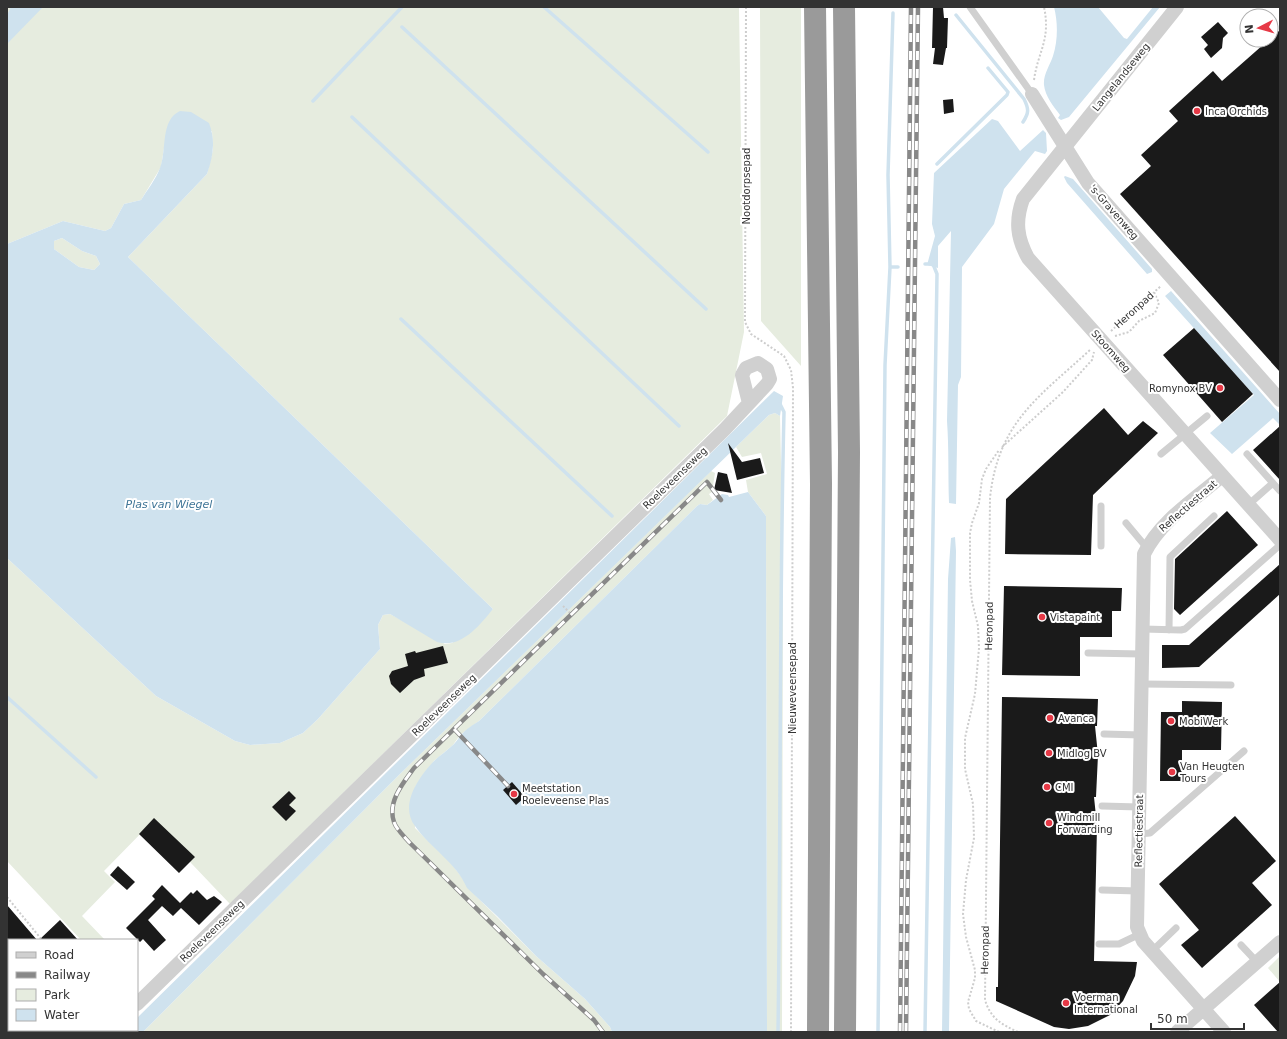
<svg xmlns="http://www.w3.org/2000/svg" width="1287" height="1039" font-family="'DejaVu Sans',sans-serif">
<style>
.green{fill:#e6ecdf}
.water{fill:#cfe2ee;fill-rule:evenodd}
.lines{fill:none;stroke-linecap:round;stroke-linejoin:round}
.stream{stroke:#cfe2ee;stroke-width:3.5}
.building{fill:#1a1a1a}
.path{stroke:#cdcdcd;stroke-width:2;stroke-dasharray:2 2;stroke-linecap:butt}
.service{stroke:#d0d0d0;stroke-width:7}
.minor{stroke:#d0d0d0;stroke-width:14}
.motorway{stroke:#9a9a9a;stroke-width:22}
.rail-casing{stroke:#888;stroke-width:4.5}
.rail{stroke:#fff;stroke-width:3;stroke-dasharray:9;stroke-linecap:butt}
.poi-dot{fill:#e63946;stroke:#fff;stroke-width:1.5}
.labels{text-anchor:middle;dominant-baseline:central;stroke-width:4;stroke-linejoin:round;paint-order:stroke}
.street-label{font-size:10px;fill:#333;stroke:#fff}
.poi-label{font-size:10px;fill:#333;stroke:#fff;text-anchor:start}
.water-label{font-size:11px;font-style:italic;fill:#3f7597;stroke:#fff}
</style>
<rect width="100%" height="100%" fill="#fff"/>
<path class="green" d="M7,7H739L744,332L727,416L230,904L152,822L104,871L115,882L82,916L105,940H81L7,861V558L156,696L235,741L250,745L280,743L303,733L318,719L380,649L378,625L383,615L390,614L445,644L452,643L493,609L128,257L207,174L213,150L212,131L164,148L161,167L141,200L124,204L111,228L105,231L63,221L7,244Z
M760,7H801V366L761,321Z
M62,238L82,251L96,256L100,264L94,270L79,267L54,249V241Z
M775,413L780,416L783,558L782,1032H767L766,516L748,492L746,480L767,474L761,453L742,457L736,447L769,415Z
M711,471L715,473L712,492L709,494L713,500L707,505L700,504L697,506L479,721L460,735L453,745L434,761L415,787V828L451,863L475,895L536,956L585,999L610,1027L612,1032H143L399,775Z
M1280,956V982L1268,968Z
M7,1012L9,1015V1030H22L24,1032H7Z"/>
<path class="water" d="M11,7H43L7,44V15Z
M1054,7H1098L1124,38L1127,39L1153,7H1160L1069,117L1061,120L1058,118L1060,115C1054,107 1045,96 1044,85C1043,75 1050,65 1053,56C1058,41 1058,22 1054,7Z
M180,111L191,112L209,123C216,141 213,157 207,174L128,257L493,609C479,626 461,649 437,642L390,614L383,615L378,625L380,649L318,719L303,733L280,743L250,745L235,741L156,696L7,558V244L63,221L105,231L111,228L124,204L141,200C147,190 156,179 160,168C167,150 160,120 180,111ZM62,238L82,251L96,256L100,264L94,270L79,267L54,249V241Z
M992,119L998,121L1020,151L1043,130L1046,133L1047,151L1045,154L1035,151L1004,189L994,224L962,267L961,377L958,385L956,504L949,503C948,475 949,449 947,421L951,231L938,246V268L927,265L935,236L932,224L934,173Z
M1065,176L1073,179L1152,269V272L1147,274L1067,183L1064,177Z
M1171,291L1280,414V425L1273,418L1232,454L1210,433L1254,395L1165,296Z
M774,391L783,396L780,416L775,413L769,415L736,447L399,775L143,1032H123L125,1030H137V1018Z
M748,492L766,516L767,1032H612L610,1027L585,999L536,956L497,916L467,888C456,862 431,849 415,826C399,805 419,777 433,762C440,755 448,750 454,744C457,741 459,737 462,734C466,729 473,725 479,721L697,506L700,504L707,505L722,494L728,495L729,497Z
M955,537L956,551L949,1032H942L948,579L951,538Z"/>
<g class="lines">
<path class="stream" d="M544,7L708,152
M956,15L1024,99C1029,109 1029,113 1023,122
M402,27L706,309
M313,101L402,7
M352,117L679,426
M937,164L1007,95L1008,92L988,68
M925,264H933L937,274L925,1032
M890,267H898
M401,319L612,516
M7,697L96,777
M778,1032C781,825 779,619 784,412L780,404
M878,1032L885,365L890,267L888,175L893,13"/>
</g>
<path class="building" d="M933,7H943L944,18H948L947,48H946L943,65L933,64L935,48H932Z
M1218,22L1228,33L1223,38L1222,48L1211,58L1204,49L1208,45L1201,37Z
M1280,30V372L1120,194L1151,166L1141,155L1178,121L1169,111L1213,71L1222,81Z
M953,99L954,112L944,114L943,100Z
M1194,328L1253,394L1222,422L1163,355Z
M1104,408L1128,435L1143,421L1158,433L1093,495L1091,555L1005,554L1006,499Z
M1280,426V480L1253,450Z
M728,443L742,462L760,458L764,473L737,480Z
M718,472L727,474L732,493L714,490Z
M1227,511L1258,545L1180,615L1174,609L1175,559Z
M1280,564V594L1199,667L1162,668V645H1189Z
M1004,586L1122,588L1121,611H1112V637H1080V676L1002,675Z
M443,646L448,663L424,669L425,676L414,680L400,693L391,684L389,676L392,671L408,666L405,654L415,651L416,653Z
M1002,697L1098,699L1097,726H1095L1098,755L1096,797H1094L1097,826L1094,961L1137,962L1135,976L1123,1001L1110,1015L1088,1026L1069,1029L1054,1027L996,1001V987H998Z
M1182,701L1222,702L1221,750H1182V781H1160L1161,712H1182Z
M512,782L525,797L516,805L503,790Z
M289,791L296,798L289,805L296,811L286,821L272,807Z
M1235,816L1276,861L1252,883L1272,905L1202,968L1181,945L1199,930L1159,884Z
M154,818L195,857L179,873L139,834Z
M118,866L135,882L127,890L110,875Z
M162,885L180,903L191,892L193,894L197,890L207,900L214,896L222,902L199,925L181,908L173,916L162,906L148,920L166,940L154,951L143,939L140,942L126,928L155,899L152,896Z
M7,905L37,940H7Z
M60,920L78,940H39Z
M1280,982V1032H1278L1254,1005Z"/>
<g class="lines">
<path class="path" d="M746,7L745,322L751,334L784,356L791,370L793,388L791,1032
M1034,80C1038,51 1051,40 1044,7
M1111,331L1161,286
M1115,336L1129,332L1139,321L1155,313L1159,303L1154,292
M1002,447L1063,392L1092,360L1094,352
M563,606L572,615
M7,897L42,940
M999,1032L976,1021L969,1009L968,1002L975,978V970L966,937L963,914L966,880L974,838L973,804L965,769V738L975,694L979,648L978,626L972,601L970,580V533L972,523L979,503L982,479L986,469L999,450
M1018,1032C1001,1024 991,1019 985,1000L990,498C998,422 1039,397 1091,349"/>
<path class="service" d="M970,7L1032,94
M1161,454L1207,416
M1247,454L1280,491
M1248,505L1273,483
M1101,506V546
M1126,523L1147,548
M1143,629L1181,630L1185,629L1280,545
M1169,630L1170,557L1214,516
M1088,653L1142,654
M1142,684L1231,685
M1104,734L1141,735
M1102,806L1139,807
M1139,834L1150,833L1244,751
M1102,890L1138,891
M1099,944H1119L1140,934
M1241,945L1257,962
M1152,951L1176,928"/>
<path class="minor" d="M1177,7L1023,199C1015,221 1017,238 1028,258L1280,540
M1032,94L1088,183L1280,400
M1222,476C1195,499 1160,521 1144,554L1137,927L1143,941L1224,1032
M137,1004L725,429L767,384L770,379L767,369L758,363L746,368L742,375L749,403
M109,1032L111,1030
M1177,1032L1280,942"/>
<path class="motorway" d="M815,7L821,484L818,1032
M844,7L849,452L845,1032"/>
<defs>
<path id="rail" d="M454,729L508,786
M603,1032L594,1020L543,974L409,842C404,836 396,829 394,822C387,802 403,783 414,768L707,482L721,500
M900,1032L911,7
M906,1032L918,7"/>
</defs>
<use href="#rail" class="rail-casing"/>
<use href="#rail" class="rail"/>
</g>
<g class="poi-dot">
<circle cx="1197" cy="111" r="4"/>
<circle cx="1220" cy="388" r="4"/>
<circle cx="1042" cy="617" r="4"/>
<circle cx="1050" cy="718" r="4"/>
<circle cx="1171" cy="721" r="4"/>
<circle cx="1049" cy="753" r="4"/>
<circle cx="1172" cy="772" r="4"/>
<circle cx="1047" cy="787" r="4"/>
<circle cx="514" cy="794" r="4"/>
<circle cx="1049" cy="823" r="4"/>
<circle cx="1066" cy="1003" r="4"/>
</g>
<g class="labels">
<g class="street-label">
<text transform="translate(1121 77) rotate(-51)">Langelandseweg</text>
<text transform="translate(746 186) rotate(-90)">Nootdorpsepad</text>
<text transform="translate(1114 212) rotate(49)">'s-Gravenweg</text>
<text transform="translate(1134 310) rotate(-42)">Heronpad</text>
<text transform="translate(1111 351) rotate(48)">Stoomweg</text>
<text transform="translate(675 478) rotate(-44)">Roeleveenseweg</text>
<text transform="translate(1188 506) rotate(-41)">Reflectiestraat</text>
<text transform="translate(989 626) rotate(-89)">Heronpad</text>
<text transform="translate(792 688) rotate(-90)">Nieuweveensepad</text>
<text transform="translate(444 705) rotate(-44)">Roeleveenseweg</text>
<text transform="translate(1139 831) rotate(-89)">Reflectiestraat</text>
<text transform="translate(212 931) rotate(-44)">Roeleveenseweg</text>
<text transform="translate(985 950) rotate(-89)">Heronpad</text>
</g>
<g class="poi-label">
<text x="1205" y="111">Inca Orchids</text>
<text x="1212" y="388" text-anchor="end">Romynox BV</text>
<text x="1050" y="617">Vistapaint</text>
<text x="1058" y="718">Avanca</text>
<text x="1179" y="721">MobiWerk</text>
<text x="1057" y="753">Midlog BV</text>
<text x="1180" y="766">Van Heugten<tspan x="1180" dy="12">Tours</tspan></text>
<text x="1055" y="787">CMI</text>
<text x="522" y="788">Meetstation<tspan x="522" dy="12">Roeleveense Plas</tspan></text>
<text x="1057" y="817">Windmill<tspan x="1057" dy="12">Forwarding</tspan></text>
<text x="1074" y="997">Voerman<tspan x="1074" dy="12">International</tspan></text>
</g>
<g class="water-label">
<text x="169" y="504">Plas van Wiegel</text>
</g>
</g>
<rect width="1287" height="1039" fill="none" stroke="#333333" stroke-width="16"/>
<rect x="8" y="939" width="130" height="92" fill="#ffffff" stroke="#adadad"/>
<rect x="16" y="952" width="20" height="6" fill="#d0d0d0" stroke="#adadad"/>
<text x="44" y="959" font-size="12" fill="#333333">Road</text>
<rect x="16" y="972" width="20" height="6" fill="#888888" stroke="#adadad"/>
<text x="44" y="979" font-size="12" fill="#333333">Railway</text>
<rect x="16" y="989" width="20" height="12" fill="#e6ecdf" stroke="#adadad"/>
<text x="44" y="999" font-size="12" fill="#333333">Park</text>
<rect x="16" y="1009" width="20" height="12" fill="#cfe2ee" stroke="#adadad"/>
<text x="44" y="1019" font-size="12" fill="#333333">Water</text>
<g transform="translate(1259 28) rotate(264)"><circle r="19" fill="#ffffff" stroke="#adadad"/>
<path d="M0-3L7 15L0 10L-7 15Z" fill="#e63946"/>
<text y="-6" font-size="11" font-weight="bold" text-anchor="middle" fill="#333333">N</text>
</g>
<path d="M1151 1023v6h93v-6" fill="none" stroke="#333333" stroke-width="2"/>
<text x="1157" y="1023" font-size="12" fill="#333333" stroke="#ffffff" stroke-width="3" paint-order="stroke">50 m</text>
</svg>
